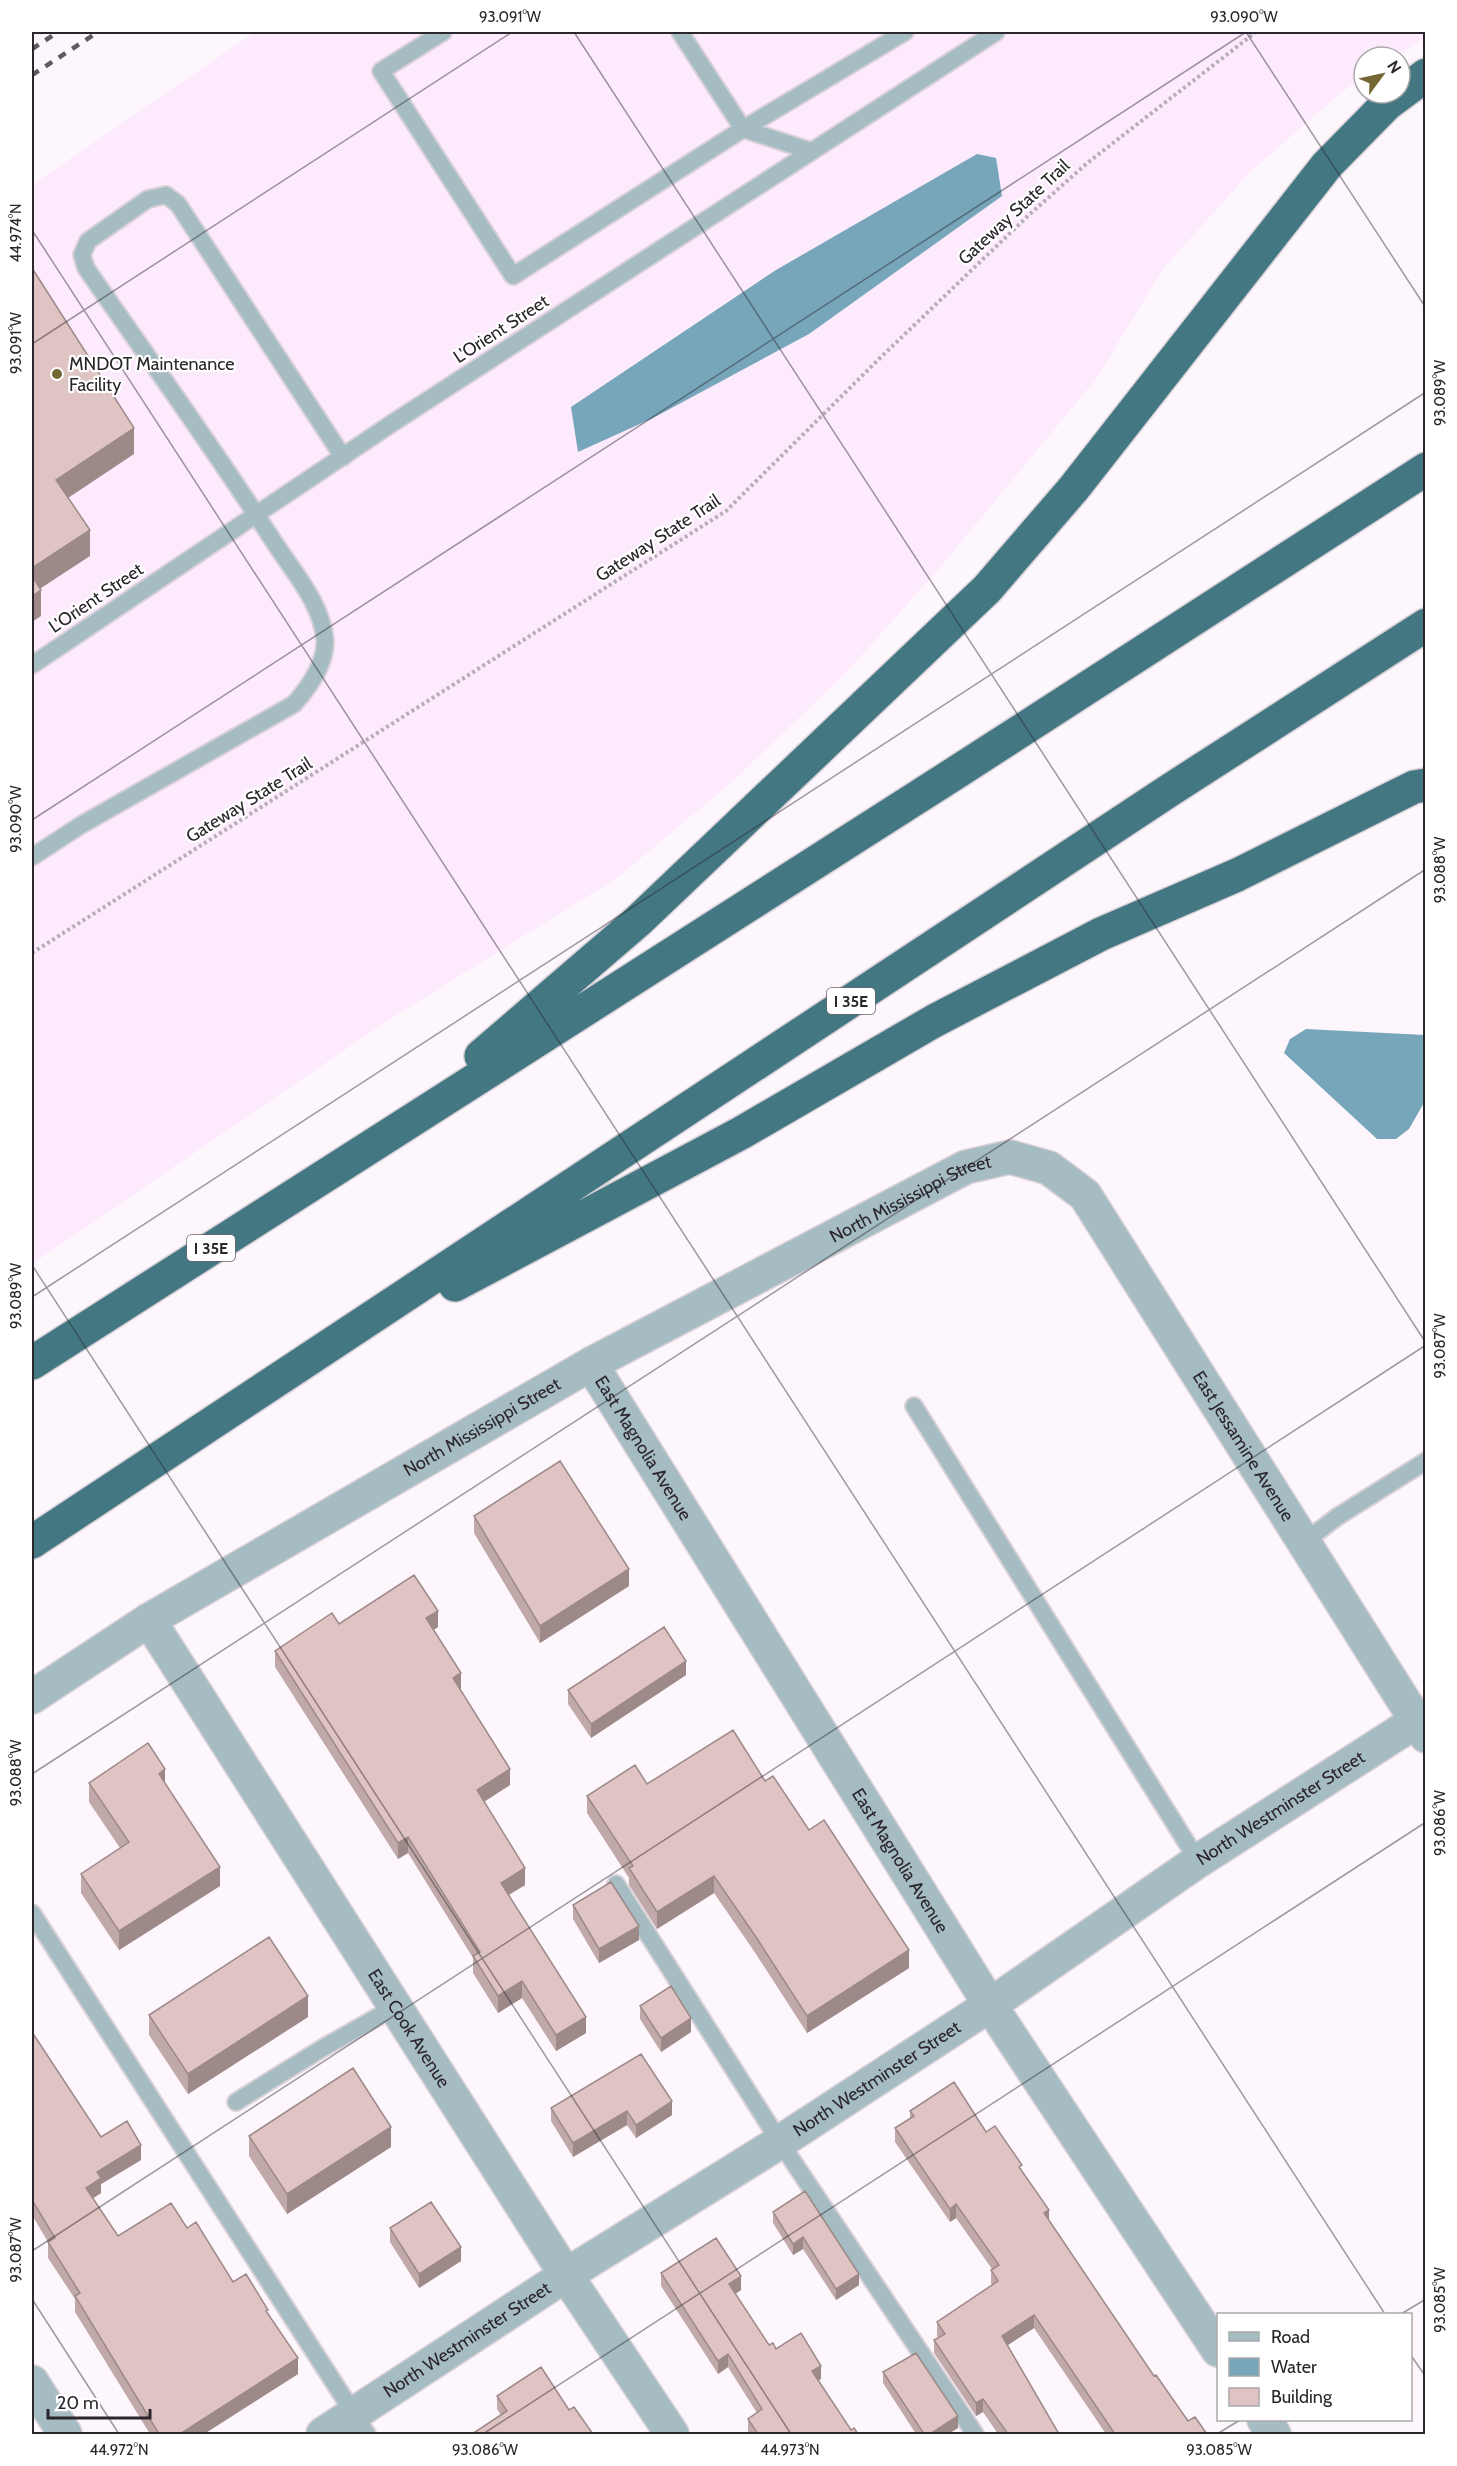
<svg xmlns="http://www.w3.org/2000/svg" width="1457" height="2466" font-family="Cabin,sans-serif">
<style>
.built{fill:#fdeafd}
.water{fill:#77a6ba}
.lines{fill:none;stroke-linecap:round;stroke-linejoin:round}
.lane-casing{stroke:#d7d0d7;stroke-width:20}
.street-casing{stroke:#d7d0d7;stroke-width:36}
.highway-casing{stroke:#d7d0d7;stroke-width:36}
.path{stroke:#b6afb6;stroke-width:4;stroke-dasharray:3 3;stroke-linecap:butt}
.lane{stroke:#a5bcc2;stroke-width:16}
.street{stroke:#a5bcc2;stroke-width:33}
.highway{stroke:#437782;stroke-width:33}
.rail{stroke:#5f5960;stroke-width:4.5;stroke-dasharray:8 8;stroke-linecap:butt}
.wall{fill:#c0a9a8}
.shaded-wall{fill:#9c8988}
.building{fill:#dfc4c3;stroke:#9c8988;stroke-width:1.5}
.ticks{fill:none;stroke:#2b252c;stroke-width:1.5;stroke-opacity:0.45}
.poi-dot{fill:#746734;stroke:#fff;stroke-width:2}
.labels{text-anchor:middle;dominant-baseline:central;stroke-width:4.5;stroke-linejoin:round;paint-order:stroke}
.shield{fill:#fff;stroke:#6b666b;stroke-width:1.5}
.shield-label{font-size:16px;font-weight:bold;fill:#2b252c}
.street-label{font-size:18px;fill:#2b252c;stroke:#fff}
.poi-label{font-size:18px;fill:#2b252c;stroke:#fff;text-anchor:start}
.neatline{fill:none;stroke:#2b252c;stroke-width:2}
.ticks-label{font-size:15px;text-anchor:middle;fill:#2b252c}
</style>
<rect width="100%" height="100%" fill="#fdf6fd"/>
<path class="built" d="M255,32H1425V37L1395,57H1364V77L1343,91L1251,171L1163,269L1096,379L942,565L846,673L733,781L617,878L387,1021L32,1264V185Z"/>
<path class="water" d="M977,154L996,158L1002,196L809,334L653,418L578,452L571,407L776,270Z
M1306,1029L1425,1035V1101L1409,1129L1396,1139H1377L1284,1053L1290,1039Z"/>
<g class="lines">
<defs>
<path id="lane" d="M443,32L381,71L513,276L743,129L905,32
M680,32L743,129L811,151
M32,665L391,424L996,32
M32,857L81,825L294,704C309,687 326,664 325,640C322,603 291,569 272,539C213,447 148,358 86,268L82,255L88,241L148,199L166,195L178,204L343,457
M914,1406L1198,1861
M1303,1543L1337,1517L1426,1461
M616,1884L780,2142L975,2434
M32,1913L367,2434
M236,2102L321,2049L395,2007"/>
<g id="street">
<path id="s1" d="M591,1364L990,2005L1218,2350"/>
<path id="s2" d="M149,1620L566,2275L672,2434"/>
<path id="s3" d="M32,1697L149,1620L591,1364L966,1167L1010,1157L1049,1168L1085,1195L1426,1736"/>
<path d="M32,2382L65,2434"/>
<path d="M1264,2420L1274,2434"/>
<path id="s4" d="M323,2434L566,2275L780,2142L990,2005L1198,1861L1426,1715"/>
</g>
<path id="highway" d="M481,1056L638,921L987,589L1074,488L1327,165L1387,104L1426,75
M455,1285L741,1133L934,1021L1101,934L1237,875L1414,787L1426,785
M32,1363L960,770L1426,469
M32,1542L1170,790L1426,625"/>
</defs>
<use href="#lane" class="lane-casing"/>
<use href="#street" class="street-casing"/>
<use href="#highway" class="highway-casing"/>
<path class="path" d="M32,953L726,511L879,359L1030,214L1086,164L1256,32"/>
<use href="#lane" class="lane"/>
<use href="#street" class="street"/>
<use href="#highway" class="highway"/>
<path class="rail" d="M32,49L58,32
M32,75L98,32"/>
</g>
<path class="wall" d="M474,1516L629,1586L540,1643L474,1533Z
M339,1624L438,1627L433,1630L460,1690L510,1785L484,1802L525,1885L509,1895L586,2033L556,2051L522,1998L498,2013L473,1973V1958L408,1853L398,1859L275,1667V1651Z
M686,1675L591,1738L568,1704V1690Z
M765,1781L809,1830L909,1968L807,2033L756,1954L714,1893L657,1929L629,1885V1878L587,1813V1796L647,1784Z
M89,1783H165L220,1886L119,1950L81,1893V1874L120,1848L89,1802Z
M573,1905L639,1940L599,1963L573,1919Z
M640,2006L691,2032L661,2052L640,2019Z
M149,2015L308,2017L188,2094L149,2035Z
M32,2032L101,2137L141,2160L101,2184V2193L93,2198L118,2236L187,2228L233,2282L268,2313L298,2374L204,2434H150L75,2312V2299L48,2258V2242L32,2215Z
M641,2054L672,2115L636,2138L627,2125L573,2157L551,2121V2108Z
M910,2111L986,2132L1022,2171L1049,2220L1154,2376L1188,2421L1207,2434H1106L1034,2328L1007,2345L1059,2434H998L983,2412L976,2416L934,2353V2340L938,2337L937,2336V2322L992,2285L991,2283V2270L992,2269L956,2218L950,2222L895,2142V2128L910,2119Z
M249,2136L391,2147L287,2214L249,2156Z
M773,2212L859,2285L836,2300L803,2249L793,2255L773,2223Z
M390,2228L461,2261L419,2288L390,2242Z
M661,2273L741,2290L735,2294L769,2345L821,2379L818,2380L851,2430L858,2434H749L748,2433V2419L757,2413L728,2367L718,2374L661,2286Z
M883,2372L958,2428L948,2434H916L883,2383Z
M497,2396L569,2410L593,2434L501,2415L497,2409Z"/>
<path class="shaded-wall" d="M134,428V454L56,506V480Z
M90,530V556L32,594V568Z
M41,590V616L32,622V596Z
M629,1569V1586L540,1643V1626Z
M438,1611V1627L426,1635V1618Z
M686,1661V1675L591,1738V1724Z
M461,1673V1690L453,1678Z
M165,1769V1788L159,1774Z
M510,1769V1785L477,1806V1790Z
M408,1837V1853L398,1859V1843Z
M220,1867V1886L119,1950V1931Z
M525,1868V1885L501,1899V1883Z
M714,1876V1893L657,1929V1912Z
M639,1926V1940L599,1963V1949Z
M909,1950V1968L807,2033V2016Z
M522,1981V1998L498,2013V1996Z
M308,1996V2017L188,2094V2074Z
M33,2013V2028L32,2029V2014Z
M586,2017V2033L556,2051V2035Z
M691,2018V2032L661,2052V2038Z
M672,2101V2115L636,2138V2125Z
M627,2111V2125L573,2157V2143Z
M391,2127V2147L287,2214V2194Z
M141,2145V2160L101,2184V2193L86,2203V2188L97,2172Z
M956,2204V2218L950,2222V2209Z
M1049,2210V2223L1044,2213Z
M803,2237V2249L793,2255V2244Z
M461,2247V2261L419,2288V2274Z
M859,2274V2285L836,2300V2289Z
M741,2276V2290L729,2298V2284Z
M1034,2315V2328L1002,2349V2336Z
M728,2354V2367L718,2374V2361Z
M298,2358V2374L204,2434H180Z
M821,2366V2379L812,2384V2371Z
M983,2399V2412L976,2416V2403Z
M958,2416V2428L948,2434H930Z"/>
<path class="building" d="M32,268L134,428L56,480L90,530L32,568Z
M32,576L41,590L32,596Z
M560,1461L629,1569L540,1626L474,1516Z
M414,1575L438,1611L426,1618L461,1673L453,1678L510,1769L477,1790L525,1868L501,1883L586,2017L556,2035L522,1981L498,1996L473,1956L480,1952L408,1837L398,1843L275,1651L332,1613L339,1624Z
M664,1627L686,1661L591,1724L568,1690Z
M733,1730L765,1781L773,1776L809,1830L824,1820L909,1950L807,2016L756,1937L714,1876L657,1912L629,1868L633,1866L587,1796L635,1765L647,1784Z
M148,1743L165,1769L159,1774L220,1867L119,1931L81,1874L129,1842L89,1783Z
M611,1882L639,1926L599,1949L573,1905Z
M269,1937L308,1996L188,2074L149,2015Z
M671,1986L691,2018L661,2038L640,2006Z
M32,2032L101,2137L127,2121L141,2145L97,2172L101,2178L86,2188L118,2236L171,2203L187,2228L196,2222L233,2282L246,2274L268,2310L266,2311L298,2358L180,2434H159L75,2296L80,2293L48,2242L55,2238L32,2200Z
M641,2054L672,2101L636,2125L627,2111L573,2143L551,2108Z
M353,2068L391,2127L287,2194L249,2136Z
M954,2082L986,2132L995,2126L1022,2165L1019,2167L1049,2210L1044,2213L1154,2376L1156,2375L1188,2421L1195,2417L1207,2434H1115L1034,2315L1002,2336L1059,2434H1008L983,2399L976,2403L934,2340L945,2334L937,2322L998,2281L991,2270L999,2265L956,2204L950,2209L895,2128L914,2116L910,2111Z
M805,2191L859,2274L836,2289L803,2237L793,2244L773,2212Z
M431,2202L461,2247L419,2274L390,2228Z
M716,2238L741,2276L729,2284L769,2345L773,2343L776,2349L801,2333L821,2366L812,2371L851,2430L854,2428L858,2434H758L748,2419L762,2409L728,2354L718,2361L661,2273Z
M916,2353L958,2416L930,2434H924L883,2372Z
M541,2367L569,2410L574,2407L593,2434H472L507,2411L497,2396Z"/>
<path class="ticks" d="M574,32L1426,1343M1246,32L1426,308M32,230L1385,2314M32,344L512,32M32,820L1246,32M32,1265L791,2434M32,1297L1426,392M32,1774L1426,869M32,2251L1426,1345M32,2299L119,2434M1401,2314L1426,2299M1410,2354L1426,2377M483,2434L1426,1822M1217,2434L1240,2420"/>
<circle class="poi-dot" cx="57" cy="374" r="6"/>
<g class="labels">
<g class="shield">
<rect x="827" y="988" width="48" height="26" rx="4.5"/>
<rect x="187" y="1235" width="48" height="26" rx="4.5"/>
</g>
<g class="shield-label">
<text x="851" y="1001">I 35E</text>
<text x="211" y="1248">I 35E</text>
</g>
<g class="street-label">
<text transform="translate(1014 212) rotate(-43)">Gateway State Trail</text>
<text transform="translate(501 329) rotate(-33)">L'Orient Street</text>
<text transform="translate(658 538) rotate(-33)">Gateway State Trail</text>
<text transform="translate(96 598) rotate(-34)">L'Orient Street</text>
<text transform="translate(249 800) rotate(-32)">Gateway State Trail</text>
<text stroke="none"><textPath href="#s3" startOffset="1011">North Mississippi Street</textPath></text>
<text stroke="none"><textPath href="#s3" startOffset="525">North Mississippi Street</textPath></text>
<text stroke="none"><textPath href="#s1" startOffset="99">East Magnolia Avenue</textPath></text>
<text stroke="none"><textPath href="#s3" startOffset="1502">East Jessamine Avenue</textPath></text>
<text stroke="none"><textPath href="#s4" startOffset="1144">North Westminster Street</textPath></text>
<text stroke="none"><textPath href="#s1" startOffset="585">East Magnolia Avenue</textPath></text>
<text stroke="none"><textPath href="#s2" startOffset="484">East Cook Avenue</textPath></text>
<text stroke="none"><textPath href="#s4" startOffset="658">North Westminster Street</textPath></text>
<text stroke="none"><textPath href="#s4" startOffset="172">North Westminster Street</textPath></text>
</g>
<g class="poi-label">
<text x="69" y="364">MNDOT Maintenance<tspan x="69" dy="21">Facility</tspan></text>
</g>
</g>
<rect width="1457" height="2466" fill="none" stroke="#ffffff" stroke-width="66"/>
<rect x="1217" y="2313" width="195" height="108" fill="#ffffff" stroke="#aaa8ab" stroke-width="1.5"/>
<rect x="1229" y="2332" width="30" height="9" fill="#a5bcc2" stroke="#aaa8ab" stroke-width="1.5"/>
<text x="1271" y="2343" font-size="18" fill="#2b252c">Road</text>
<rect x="1229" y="2358" width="30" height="18" fill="#77a6ba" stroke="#aaa8ab" stroke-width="1.5"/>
<text x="1271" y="2373" font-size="18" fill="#2b252c">Water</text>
<rect x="1229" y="2388" width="30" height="18" fill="#dfc4c3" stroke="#aaa8ab" stroke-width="1.5"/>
<text x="1271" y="2403" font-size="18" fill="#2b252c">Building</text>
<g transform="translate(1382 75) rotate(57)"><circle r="28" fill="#ffffff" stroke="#aaa8ab" stroke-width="1.5"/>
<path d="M0-4.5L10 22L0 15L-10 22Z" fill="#746734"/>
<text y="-9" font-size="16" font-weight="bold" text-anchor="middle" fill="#2b252c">N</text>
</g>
<path d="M48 2409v9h102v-9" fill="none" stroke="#2b252c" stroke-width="3"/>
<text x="57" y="2409" font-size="18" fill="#2b252c" stroke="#ffffff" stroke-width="4.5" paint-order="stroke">20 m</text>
<rect x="33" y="33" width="1391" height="2400" class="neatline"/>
<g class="ticks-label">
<text x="510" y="22">93.091°W</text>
<text x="1244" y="22">93.090°W</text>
<text transform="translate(16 233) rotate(-90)" y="5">44.974°N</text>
<text transform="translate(16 343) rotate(-90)" y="5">93.091°W</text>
<text transform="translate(1440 393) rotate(-90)" y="5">93.089°W</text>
<text transform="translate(16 819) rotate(-90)" y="5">93.090°W</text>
<text transform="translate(1440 870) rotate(-90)" y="5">93.088°W</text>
<text transform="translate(16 1296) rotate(-90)" y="5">93.089°W</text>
<text transform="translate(1440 1346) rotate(-90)" y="5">93.087°W</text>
<text transform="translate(16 1773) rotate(-90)" y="5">93.088°W</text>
<text transform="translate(1440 1823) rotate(-90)" y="5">93.086°W</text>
<text transform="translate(16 2250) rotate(-90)" y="5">93.087°W</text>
<text transform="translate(1440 2300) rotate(-90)" y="5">93.085°W</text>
<text x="119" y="2455">44.972°N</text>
<text x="485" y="2455">93.086°W</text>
<text x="790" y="2455">44.973°N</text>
<text x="1219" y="2455">93.085°W</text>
</g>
</svg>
